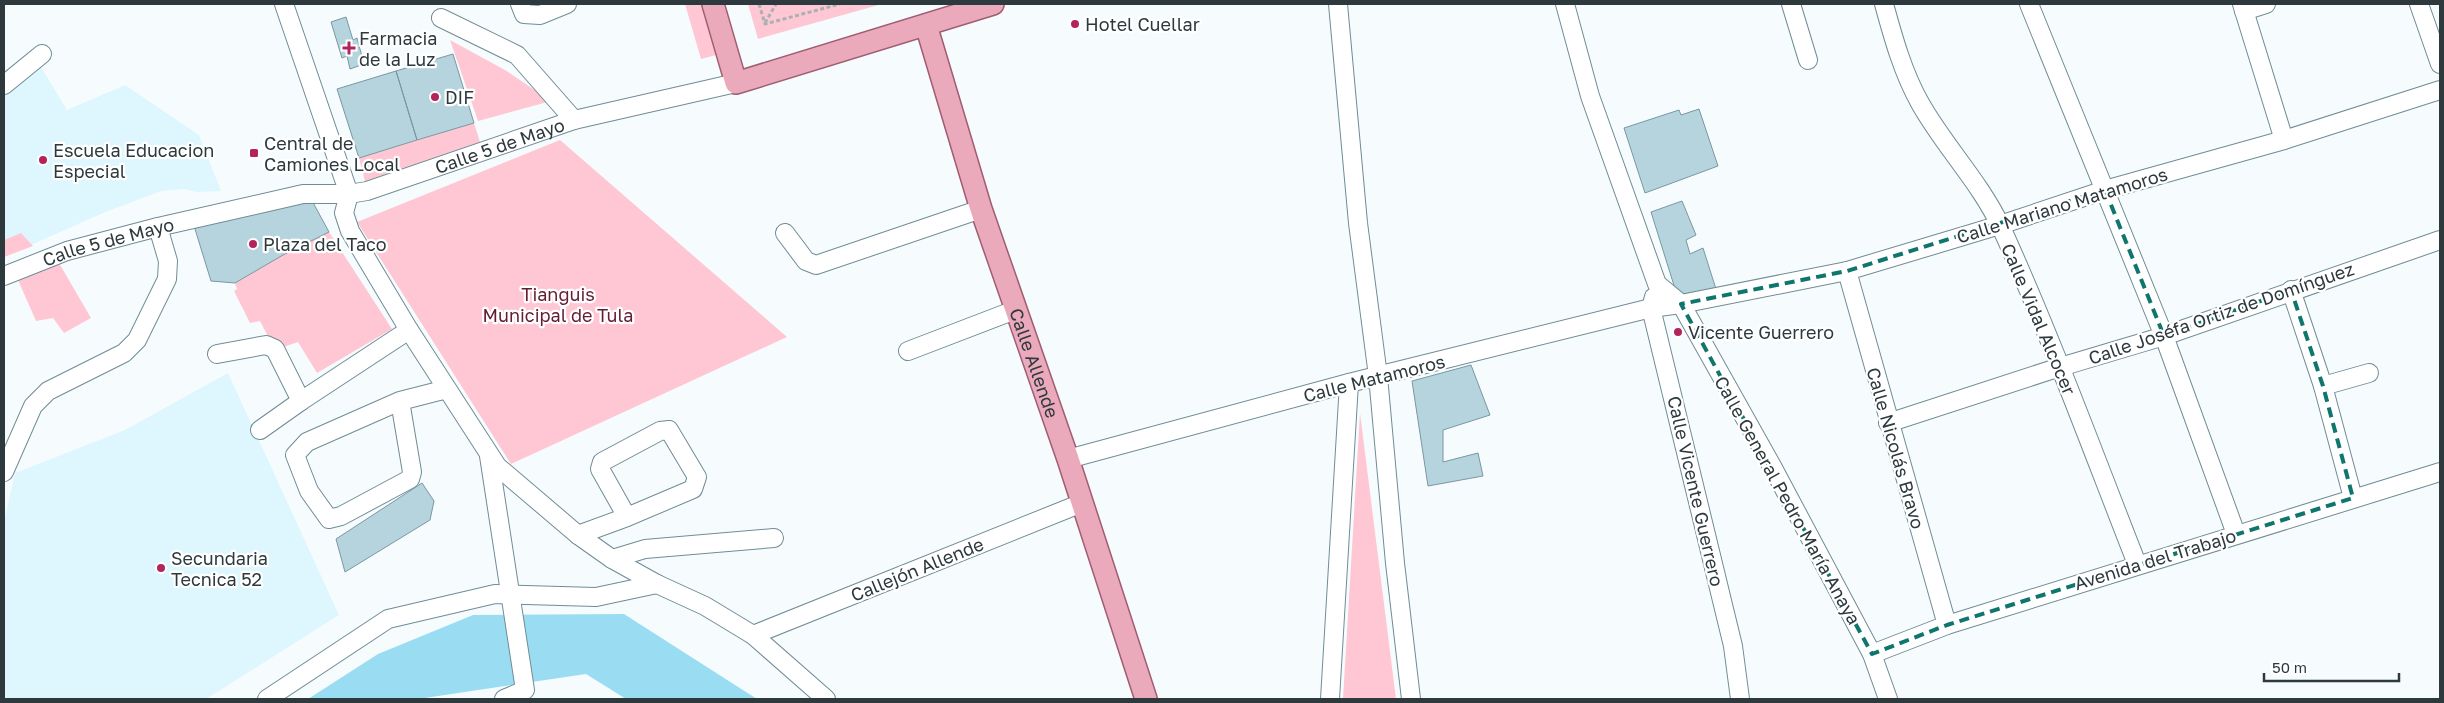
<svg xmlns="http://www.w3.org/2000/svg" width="2444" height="703" font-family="'Golos Text',sans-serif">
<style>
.built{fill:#def6fe}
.green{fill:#ffc7d3}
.water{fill:#9addf3}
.building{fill:#b6d4de;stroke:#7a97a1}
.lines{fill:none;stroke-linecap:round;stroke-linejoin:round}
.minor-casing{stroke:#708c96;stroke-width:20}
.major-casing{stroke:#a05d72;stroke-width:24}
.path{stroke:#a9b1b4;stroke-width:3;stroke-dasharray:4 2.5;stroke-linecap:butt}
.minor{stroke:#fff;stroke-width:18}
.major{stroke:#eba9bc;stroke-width:21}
.marked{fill:none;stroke:#0f766e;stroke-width:4;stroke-dasharray:10 6;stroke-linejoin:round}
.poi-dot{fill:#b2245b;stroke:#fff;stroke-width:2}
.labels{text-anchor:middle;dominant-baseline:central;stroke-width:4.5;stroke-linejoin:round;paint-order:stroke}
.poi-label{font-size:18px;fill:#2d393d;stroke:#fff;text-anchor:start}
.street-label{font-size:18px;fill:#2d393d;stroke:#fff}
.park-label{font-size:18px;fill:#631c34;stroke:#fff}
</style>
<rect width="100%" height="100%" fill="#f6fcfe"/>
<path class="built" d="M41,67L67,110L125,85L199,135L221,191L197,192L184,189L161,191L103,213L4,257V96Z
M228,373L339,615L206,699H4V521L15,473L125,430Z"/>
<path class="green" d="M685,4H707L720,54L701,59Z
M748,4H882L758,39Z
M450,40L505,70L551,101L478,121Z
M474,123L480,142L365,181L359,158Z
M560,140L787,337L511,464L357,222Z
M329,232L392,329L317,373L298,342L275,350L260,321L250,323L234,291L237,289L235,283L283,255Z
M21,233L33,246L4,257V240Z
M59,263L91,318L64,333L53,318L36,321L18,280Z
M1360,413L1396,699H1343Z"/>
<path class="water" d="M624,614L757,699H626L586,674L418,699H308L378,654L473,615Z"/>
<path class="building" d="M346,17L353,40L357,38L364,64L350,69L347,56L342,58L331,22Z
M453,54L474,123L417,140L396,71Z
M396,71L417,140L359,158L337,89Z
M1699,109L1718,166L1645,193L1624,128L1679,110L1681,115Z
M310,197L329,232L283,255L235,283L211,281L195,229L197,224Z
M1682,201L1696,235L1686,240L1690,254L1703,248L1716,289L1677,295L1651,212Z
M1471,365L1490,415L1443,430V462L1478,453L1483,476L1428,486L1412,381Z
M422,483L434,501L430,520L345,572L336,539Z"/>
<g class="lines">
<defs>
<g id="minor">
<path d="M284,4L349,194L344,213L350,231L409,330L497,466L578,535L612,559L657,584L705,606L753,635L826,699"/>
<path d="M520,4L524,14L540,15L567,4"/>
<path d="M1338,4L1358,223L1378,376L1395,563L1411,699"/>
<path d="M1565,4L1590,96L1657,284L1681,304L1773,468L1872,654L1888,699"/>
<path d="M1791,4L1808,60"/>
<path d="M1884,4C1893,37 1903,73 1920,103C1944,146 1980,182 2001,227C2051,337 2093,452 2137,564"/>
<path d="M2029,4L2164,336L2236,534"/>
<path d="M2242,4L2284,140"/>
<path d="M2419,4L2440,64"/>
<path d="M2244,11L2266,4"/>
<path d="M441,18L517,55L574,120"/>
<path d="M4,85L42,54"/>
<path d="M785,233L806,261L816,265L981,209"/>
<path d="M1847,271L1947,625"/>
<path id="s1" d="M4,276L67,251L158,227L303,194H349L367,191L574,120L736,83"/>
<path d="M2291,290L2323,386L2353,498"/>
<path d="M1654,297L1651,308L1733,646L1740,699"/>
<path d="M908,351L1015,310"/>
<path d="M217,354L266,345L275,349L301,401"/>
<path d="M2323,386L2369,373"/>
<path d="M400,401L412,472L410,479L341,516L329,519L309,491L295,455L307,442L400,401L447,389"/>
<path d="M1888,423L2060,367L2164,336L2440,240"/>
<path d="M260,430L301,401L409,330"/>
<path d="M489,456L525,690L504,699"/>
<path d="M1068,459L1349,383L1651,308L1681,304L1847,271L2000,225L2105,190L2284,140L2440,90"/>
<path d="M4,472L33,406L48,391L124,353L137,340L167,279L168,261L158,227"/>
<path d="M578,535L627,517L693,489L697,477L669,430L660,431L602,462L600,469L627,517"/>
<path d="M612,559L645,549L774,538"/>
<path d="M753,635L1082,503"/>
<path d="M1872,654L1947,625L2440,472"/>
<path d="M267,699L388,619L495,594L596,597L657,584"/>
<path d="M1330,699L1349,383"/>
</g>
<g id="major">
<path d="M713,4L736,83L993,4"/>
<path id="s2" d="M926,25L981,209L1068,459L1146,699"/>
</g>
</defs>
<use href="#minor" class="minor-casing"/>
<use href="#major" class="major-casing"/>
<path class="path" d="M759,4L765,24L840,4
M765,23L776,4"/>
<use href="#minor" class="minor"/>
<use href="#major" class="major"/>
</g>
<path class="marked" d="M2105,190L2164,336L2291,290L2323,386L2353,498L1947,625L1872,654L1681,304L1847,271Z"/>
<g class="poi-dot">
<circle cx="1075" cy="24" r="5"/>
<path d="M346.5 40.5h5v5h5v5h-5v5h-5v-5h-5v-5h5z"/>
<circle cx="435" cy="97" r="5"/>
<rect x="249" y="148" width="10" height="10" rx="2.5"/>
<circle cx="43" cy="160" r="5"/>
<circle cx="253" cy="244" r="5"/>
<circle cx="1678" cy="332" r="5"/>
<circle cx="161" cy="568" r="5"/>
</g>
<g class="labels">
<g class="poi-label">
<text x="1085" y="24">Hotel Cuellar</text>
<text x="359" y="38">Farmacia<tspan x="359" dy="21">de la Luz</tspan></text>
<text x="445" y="97">DIF</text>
<text x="264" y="143">Central de<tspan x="264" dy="21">Camiones Local</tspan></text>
<text x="53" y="150">Escuela Educacion<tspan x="53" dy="21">Especial</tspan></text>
<text x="263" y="244">Plaza del Taco</text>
<text x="1688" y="332">Vicente Guerrero</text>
<text x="171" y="558">Secundaria<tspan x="171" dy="21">Tecnica 52</tspan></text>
</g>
<g class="street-label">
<text stroke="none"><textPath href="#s1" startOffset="515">Calle 5 de Mayo</textPath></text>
<text transform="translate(2062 205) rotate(-17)">Calle Mariano Matamoros</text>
<text stroke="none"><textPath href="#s1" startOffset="110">Calle 5 de Mayo</textPath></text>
<text transform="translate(2221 313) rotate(-19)">Calle Joséfa Ortiz de Domínguez</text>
<text transform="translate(2039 319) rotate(67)">Calle Vidal Alcocer</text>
<text stroke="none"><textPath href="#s2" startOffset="355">Calle Allende</textPath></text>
<text transform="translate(1374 378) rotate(-14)">Calle Matamoros</text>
<text transform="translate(1896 448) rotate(74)">Calle Nicolás Bravo</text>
<text transform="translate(1696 491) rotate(77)">Calle Vicente Guerrero</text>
<text transform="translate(1788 500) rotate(61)">Calle General Pedro María Anaya</text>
<text transform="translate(2155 559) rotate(-17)">Avenida del Trabajo</text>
<text transform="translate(917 569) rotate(-22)">Callejón Allende</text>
</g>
<g class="park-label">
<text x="558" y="294">Tianguis<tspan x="558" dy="21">Municipal de Tula</tspan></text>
</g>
</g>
<rect width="2444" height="703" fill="none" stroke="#2d393d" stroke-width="10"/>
<path d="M2264 673v8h135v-8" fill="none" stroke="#2d393d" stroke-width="2.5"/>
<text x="2272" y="673" font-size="15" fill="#2d393d" stroke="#ffffff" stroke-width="4" paint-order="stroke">50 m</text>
</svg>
